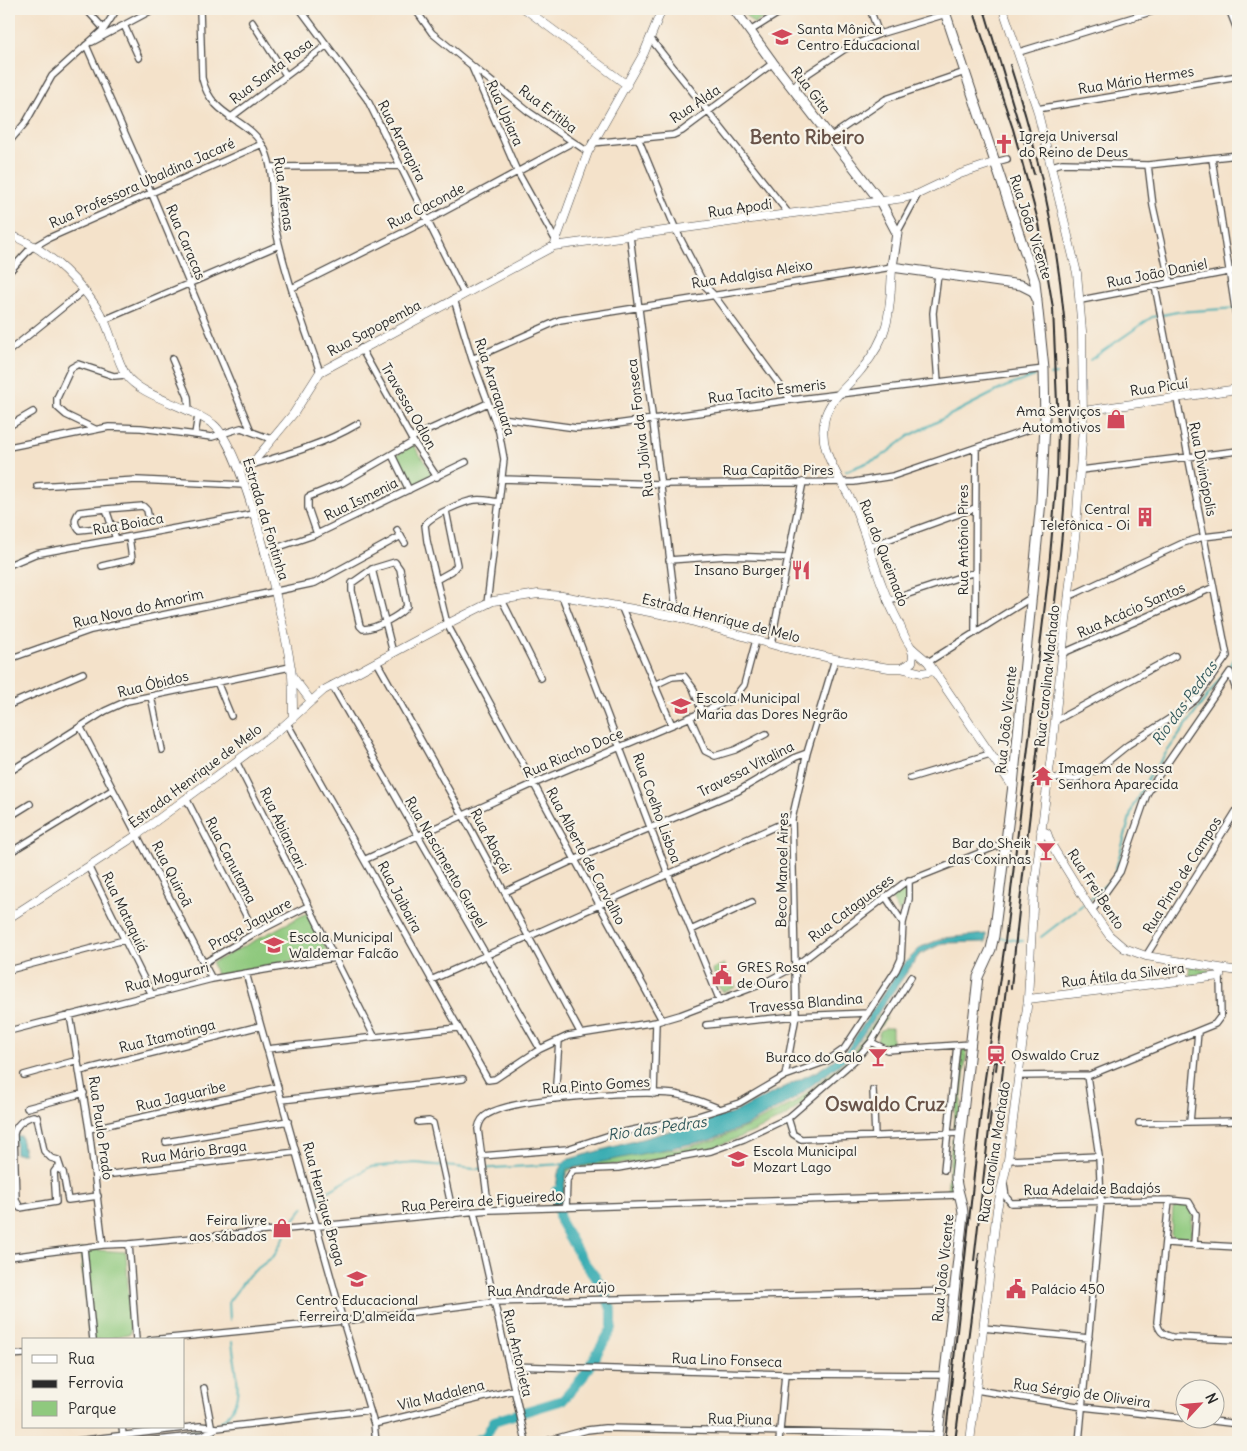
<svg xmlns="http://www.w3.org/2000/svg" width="1247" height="1451" font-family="Delius,sans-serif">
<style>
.green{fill:#8fc97e;stroke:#5d7a54}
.water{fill:#3badb3;stroke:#336c6f}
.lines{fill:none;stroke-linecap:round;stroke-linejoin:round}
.stream{stroke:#3badb3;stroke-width:2}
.river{stroke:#3badb3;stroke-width:10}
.street-casing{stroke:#494643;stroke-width:8}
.secondary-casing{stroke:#494643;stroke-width:9}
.primary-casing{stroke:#494643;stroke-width:11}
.street{stroke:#fff;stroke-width:5.5}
.secondary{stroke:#fff;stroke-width:8}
.primary{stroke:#fff;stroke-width:9}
.rail{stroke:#2b2b2b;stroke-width:2}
.labels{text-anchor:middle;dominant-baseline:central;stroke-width:4.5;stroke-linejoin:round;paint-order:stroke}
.poi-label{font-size:14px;fill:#2b2b2b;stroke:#f7f3e8;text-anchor:start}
.street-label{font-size:14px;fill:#2b2b2b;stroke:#f7f3e8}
.water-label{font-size:15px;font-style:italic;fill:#31585b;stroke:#f7f3e8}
.district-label{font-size:19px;font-weight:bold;fill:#685348;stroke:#f7f3e8}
</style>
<rect width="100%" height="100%" fill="#f7f3e8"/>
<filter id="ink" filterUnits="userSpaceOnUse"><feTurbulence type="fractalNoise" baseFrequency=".02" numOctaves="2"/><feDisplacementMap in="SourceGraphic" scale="10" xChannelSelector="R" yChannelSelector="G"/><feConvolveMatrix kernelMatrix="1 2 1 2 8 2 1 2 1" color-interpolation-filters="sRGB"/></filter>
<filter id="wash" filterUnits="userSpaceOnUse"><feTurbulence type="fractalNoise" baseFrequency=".0096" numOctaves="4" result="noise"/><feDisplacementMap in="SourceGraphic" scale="20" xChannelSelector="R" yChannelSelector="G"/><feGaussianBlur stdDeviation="1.12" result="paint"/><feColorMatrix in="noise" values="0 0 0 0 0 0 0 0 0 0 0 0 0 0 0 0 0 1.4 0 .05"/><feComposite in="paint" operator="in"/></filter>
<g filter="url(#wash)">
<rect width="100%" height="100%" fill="#f4e2ca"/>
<path class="green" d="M739,9H762L767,16L754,24Z
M413,444L433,475L411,487L395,456Z
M907,885L909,897L899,912L891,898L902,886Z
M307,913L329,954L216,975L212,963Z
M724,964L736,987L724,992L720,989L712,969Z
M1189,965L1212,971L1190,976Z
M880,1014L887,1018L851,1063L787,1116L751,1133L710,1149L634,1163L573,1168L566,1173L563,1204H558L562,1173L568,1165L608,1154L679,1149L712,1141L749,1126L794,1103L847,1061Z
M885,1028H892V1045H884L877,1040L880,1031Z
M962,1050H967L958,1128H953Z
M952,1139H957L951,1191L947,1192Z
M1180,1203H1186L1193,1209L1191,1235L1183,1240H1177L1171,1234L1173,1209Z
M80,1249L126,1252L131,1333L104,1340H89Z"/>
<path class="water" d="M986,934V942L943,943L919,955L845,1060L793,1100L746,1126L710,1140L567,1169L561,1204H554L558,1173L566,1160L731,1114L819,1070L846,1051L900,968L921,947L944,938Z
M15,1136H21L24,1154H16Z"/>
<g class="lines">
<path class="stream" d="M1090,360L1152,317L1177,312L1238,308
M1050,375L1056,374
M846,471L881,457L909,436L952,414L1005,387L1035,376
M1114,876L1133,806L1150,775L1238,654
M1089,900L1111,880
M1041,937L1085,903
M1001,938L1023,941
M317,1198L370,1167L415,1163L475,1169L564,1164
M292,1222L304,1207
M230,1320L229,1301L249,1275L274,1256L287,1231
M220,1422C248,1402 235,1371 232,1342
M134,1439L207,1429
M105,1442L119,1441"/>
<path class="river" d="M473,1442L486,1436L494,1421L563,1400L583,1377L612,1328V1312L603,1287L581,1258L560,1221L556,1191"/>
</g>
</g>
<g filter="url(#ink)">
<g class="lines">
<defs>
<path id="street" d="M86,9L104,29
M200,9L202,78C212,120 250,117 265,150C276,175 270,201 275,226C285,275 303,324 320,372
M300,9L367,99L464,294
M415,9L432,33L471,65L517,171L556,241
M653,9L660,14
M870,9L879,34
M1229,9L1238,32
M252,22L286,75
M124,25L139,58
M750,31L785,9
M650,38L789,214
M92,42L154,9
M86,45L151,192L251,431
M1019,52L1160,9
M471,65L529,112L588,152
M797,92L796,85L800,79L845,49L879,34L946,14
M1037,109L1238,76
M230,118L327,45
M830,137L886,99L965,72
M638,138L676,230L705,286L713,294L791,400
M9,142L26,122L52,76L104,29L117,9
M592,143L673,135L682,131L773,63
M1212,159L1238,328
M996,162L1007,159
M1148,165L1153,206L1170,283
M1052,166L1062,163L1148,165L1238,155
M270,167L401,166
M897,233L918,194
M630,236L677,617
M9,272L30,249L49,238L262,144
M292,288L428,220L571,143
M454,299L472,359L499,432L504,459L487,604
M1081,300L1238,270
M104,320L279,245
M361,348L411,438L437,477
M9,351L83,291
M172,359L188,397L189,411
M472,359L560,320L892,267
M938,382L933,313L938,275
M494,417L576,428L595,427L791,400L1044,369
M9,426L33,412
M95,429L66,415L57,407V398L71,368L78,364L114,376L126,375
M195,434L198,416
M411,438L488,403
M9,447L109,427L141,428L212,437L241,428L271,439
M392,455L409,490
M251,465C289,454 324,444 358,424
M1081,470L1238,451
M502,479L660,484L854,482L893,476L1045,424
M37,486L137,480L244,485
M499,502C491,501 482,499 475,500C464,501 430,516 425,525L427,541L447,624L662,1020
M106,509L143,506L147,510L149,520L145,523L79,530C74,523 74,519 79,512L106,509L116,539
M397,530L405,543
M317,534L308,508V497L342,483L413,442
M868,547L975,508
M264,552L317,534L466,462
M669,560L726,556L787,558
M395,562L400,569L407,606C400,616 375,629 363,629L360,626L352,591V583L372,569Z
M9,565L35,554L253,514
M102,566L132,559L129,537
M372,569L393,653
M436,580L452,571L457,565L446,511
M562,596L668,874L720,1001
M1068,597L1183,543L1203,537L1238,533
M502,600L541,678
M887,601L975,572
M621,606L672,725
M975,632L976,448
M771,644L803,482
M1061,654L1212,588
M9,659L91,630L315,583L401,536
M377,662L464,817L581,1034
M928,662L1032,597
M1230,672L1238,696
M217,682L231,716
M332,685L540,1049
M655,685L672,677L684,676L693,688L702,712
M151,696L162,750
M9,705L83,673
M690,717L705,751L715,756L735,750L766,734
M1055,721L1175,656
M287,723L488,1080L495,1079L540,1049L568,1036L656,1022L680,1015L762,984L794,967L904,883L1007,842
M81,728L212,979
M236,761L374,1036
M9,772L105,711L127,701L290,667
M910,778L990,754
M1047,778L1075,779L1097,770L1128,745L1175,715L1196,699L1227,656L1155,286
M186,798L255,933
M9,817L30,804
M9,853L112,790
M366,859L533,784L733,699L744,685L756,640
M89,868L151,993
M505,892L574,860L738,791L796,757L807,753
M1092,911L1120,872L1147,794L1157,778L1230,672
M903,923L909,899V880
M691,930L752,902
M1146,956L1238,808
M204,963L255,933L308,906
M9,970L124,940
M246,973L343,1321L374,1424L376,1442
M431,980L792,819
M70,1015L89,1129L103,1245
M706,1025L796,1016L868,1013
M9,1031L212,979L334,958
M871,1042L887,1050L971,1044
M267,1049L457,1028
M80,1071L260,1026
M24,1075L78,1060
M785,1076L827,1061L844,1049L896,970L901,959L903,923L885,896
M1019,1076L1090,1075L1215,1024L1221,1016L1220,976
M873,1090L875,1136
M654,1094L656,1022
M555,1099L559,1040
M282,1100L463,1079
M27,1108L84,1093
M788,1118L793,1134L801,1139L961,1133
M418,1122L429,1121L433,1123L453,1214
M1190,1122L1198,1032
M1139,1123L1238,1121
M89,1129L278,1087
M166,1142L288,1121
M481,1156L567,1149L610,1135L698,1116L739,1103L785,1076L796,1016L792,819L807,753L835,659
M1008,1160L1099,1156
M61,1169L58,1160L51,1158L44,1151L37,1117L33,1116C23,1119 16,1124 14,1134L16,1200L20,1208L56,1202L54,1172L57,1168L63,1172L68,1200L98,1196
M944,1170L957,1045
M96,1176L296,1152
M1004,1184L1006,1197L1011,1203L1169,1200L1189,1202L1196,1214L1194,1245
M1169,1200L1157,1322C1159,1331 1162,1334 1172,1337L1238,1340
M566,1208L567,1180L573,1170L618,1168L711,1151L744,1139L788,1118L856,1059L871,1042L911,977
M489,1210L478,1129C479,1123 482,1117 488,1114C517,1097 637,1091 673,1094C690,1096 705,1103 720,1109
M474,1212L526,1442
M1166,1243L1238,1247
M129,1244L136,1340
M84,1248L93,1340
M9,1257L103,1245L129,1244L489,1210L959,1195
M983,1328L1089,1338
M150,1340L343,1321L493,1302L954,1291
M9,1355L24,1354
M509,1366L785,1374L944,1375
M204,1388L212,1430
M976,1390L1083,1407L1184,1418
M1189,1418L1238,1424
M374,1424L514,1390
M122,1427L124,1442
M68,1442L200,1426L217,1428L370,1410
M139,1442L203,1435L217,1428
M543,1442L587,1430L605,1428L938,1435
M779,1442L785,1374
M1079,1442L1101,1201L1099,1156L1087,1076"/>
<path id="secondary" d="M525,9L627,85
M9,235C46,246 88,288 105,322C113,339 116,359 126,375C141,397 192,407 214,425C245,451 287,632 292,676C293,690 293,704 293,718
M554,246L588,152L644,53L662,9
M892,267C890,310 891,335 861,370C850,384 832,397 826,414C814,452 844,480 857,513C871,550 880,588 899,623C902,631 906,640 911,647C916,652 923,657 928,662L1013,787
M1083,411L1238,389
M239,469L250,466L294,413L320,372L554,246L904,198L918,194L960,174L996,162
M901,668L912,662L913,655L911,648
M292,676L311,701
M995,759L1014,770
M1041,830L1047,833L1051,844L1092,911L1109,935L1124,948L1146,956L1238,971
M9,918L137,835L280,729L324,690L447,624L493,601L538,594L562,596L677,617L781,647L835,659L889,668H901L922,673L934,671
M1183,981L1184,962
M1028,999L1220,976V968
M970,1442L997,1209L1008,1160L1028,999L1034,889L1052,748L1076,529L1083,426L1082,331L1077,273L1037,109L1003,9"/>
<path id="primary" d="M734,9L773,63L880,201L897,233L892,267L1021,285L1033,291L1037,299
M937,1442L963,1215C963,1201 956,1190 956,1176L978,977L991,949L994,936L1013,785L1041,501L1045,424L1044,369L1035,282L944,9"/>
</defs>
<use href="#street" class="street-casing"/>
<use href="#secondary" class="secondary-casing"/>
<use href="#primary" class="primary-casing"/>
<use href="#street" class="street"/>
<use href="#secondary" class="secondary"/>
<use href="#primary" class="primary"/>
<path class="rail" d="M984,9L1034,174
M1010,65C1044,169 1066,278 1068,387C1070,487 1057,586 1045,686C1033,786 1021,887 1011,988
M996,1070L1007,980
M987,1120L994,1062
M997,1122L1004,1060
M974,1261L991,1112
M945,1442L983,1092L1004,950L1048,579L1057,476L1058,427L1053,308L1039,224L1013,129L973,9
M955,1442L979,1254"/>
</g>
</g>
<defs>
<symbol id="school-bare" viewBox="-9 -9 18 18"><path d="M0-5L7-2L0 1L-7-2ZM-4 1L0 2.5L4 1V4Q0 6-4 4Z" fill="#d1495b" stroke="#f7f3e8" stroke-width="2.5" paint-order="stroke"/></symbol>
<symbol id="church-bare" viewBox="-9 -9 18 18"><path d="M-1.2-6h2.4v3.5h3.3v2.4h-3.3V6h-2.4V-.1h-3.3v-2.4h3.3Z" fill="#d1495b" stroke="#f7f3e8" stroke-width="2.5" paint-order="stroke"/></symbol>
<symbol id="shop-bare" viewBox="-9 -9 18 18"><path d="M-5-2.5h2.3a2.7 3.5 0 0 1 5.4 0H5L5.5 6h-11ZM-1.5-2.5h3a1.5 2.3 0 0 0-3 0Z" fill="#d1495b" stroke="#f7f3e8" stroke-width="2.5" paint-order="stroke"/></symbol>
<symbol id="building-bare" viewBox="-9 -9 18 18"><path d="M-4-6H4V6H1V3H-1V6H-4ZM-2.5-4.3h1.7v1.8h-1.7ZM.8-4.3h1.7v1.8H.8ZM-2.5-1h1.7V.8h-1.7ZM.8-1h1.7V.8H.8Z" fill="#d1495b" stroke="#f7f3e8" stroke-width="2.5" paint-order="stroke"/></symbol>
<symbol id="restaurant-bare" viewBox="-9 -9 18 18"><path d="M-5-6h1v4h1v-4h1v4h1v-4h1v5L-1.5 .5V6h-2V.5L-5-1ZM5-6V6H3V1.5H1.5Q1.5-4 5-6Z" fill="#d1495b" stroke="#f7f3e8" stroke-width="2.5" paint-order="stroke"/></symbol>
<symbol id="temple-bare" viewBox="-9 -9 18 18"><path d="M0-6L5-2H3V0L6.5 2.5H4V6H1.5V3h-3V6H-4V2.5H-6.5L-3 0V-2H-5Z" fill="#d1495b" stroke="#f7f3e8" stroke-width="2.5" paint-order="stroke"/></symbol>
<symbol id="bar-bare" viewBox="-9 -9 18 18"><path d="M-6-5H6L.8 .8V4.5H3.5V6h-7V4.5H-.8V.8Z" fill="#d1495b" stroke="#f7f3e8" stroke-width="2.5" paint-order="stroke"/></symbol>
<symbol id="civic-bare" viewBox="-9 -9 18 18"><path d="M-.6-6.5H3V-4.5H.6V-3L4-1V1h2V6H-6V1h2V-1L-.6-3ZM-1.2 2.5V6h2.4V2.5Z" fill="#d1495b" stroke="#f7f3e8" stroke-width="2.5" paint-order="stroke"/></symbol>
<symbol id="station-bare" viewBox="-9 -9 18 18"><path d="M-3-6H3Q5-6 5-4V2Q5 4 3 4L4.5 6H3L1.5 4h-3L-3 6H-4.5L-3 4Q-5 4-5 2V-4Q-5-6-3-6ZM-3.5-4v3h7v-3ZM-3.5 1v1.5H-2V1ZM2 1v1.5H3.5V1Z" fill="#d1495b" stroke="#f7f3e8" stroke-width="2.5" paint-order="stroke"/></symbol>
</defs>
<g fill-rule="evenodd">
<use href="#school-bare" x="768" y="23" width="28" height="28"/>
<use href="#church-bare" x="990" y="130" width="28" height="28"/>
<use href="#shop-bare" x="1102" y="405" width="28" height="28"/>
<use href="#building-bare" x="1131" y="503" width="28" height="28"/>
<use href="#restaurant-bare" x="787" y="556" width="28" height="28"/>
<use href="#school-bare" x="667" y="692" width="28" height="28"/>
<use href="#temple-bare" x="1029" y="762" width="28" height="28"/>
<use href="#bar-bare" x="1032" y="837" width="28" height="28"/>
<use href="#school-bare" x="260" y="931" width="28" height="28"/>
<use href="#civic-bare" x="708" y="961" width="28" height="28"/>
<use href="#station-bare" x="982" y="1041" width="28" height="28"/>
<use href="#bar-bare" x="864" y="1043" width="28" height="28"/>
<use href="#school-bare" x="724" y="1145" width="28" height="28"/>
<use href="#shop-bare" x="268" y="1214" width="28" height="28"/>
<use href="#school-bare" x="343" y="1265" width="28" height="28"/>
<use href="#civic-bare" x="1002" y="1275" width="28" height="28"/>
</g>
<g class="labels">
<g class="poi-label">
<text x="797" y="29">Santa Mônica<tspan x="797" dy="16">Centro Educacional</tspan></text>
<text x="1019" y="136">Igreja Universal<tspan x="1019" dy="16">do Reino de Deus</tspan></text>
<text x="1101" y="411" text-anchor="end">Ama Serviços<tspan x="1101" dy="16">Automotivos</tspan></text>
<text x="1130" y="509" text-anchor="end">Central<tspan x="1130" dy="16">Telefônica - Oi</tspan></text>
<text x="786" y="570" text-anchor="end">Insano Burger</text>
<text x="696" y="698">Escola Municipal<tspan x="696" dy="16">Maria das Dores Negrão</tspan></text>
<text x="1058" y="768">Imagem de Nossa<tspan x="1058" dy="16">Senhora Aparecida</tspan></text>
<text x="1031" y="843" text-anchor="end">Bar do Sheik<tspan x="1031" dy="16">das Coxinhas</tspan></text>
<text x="289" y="937">Escola Municipal<tspan x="289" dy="16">Waldemar Falcão</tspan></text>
<text x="737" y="967">GRES Rosa<tspan x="737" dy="16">de Ouro</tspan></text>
<text x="1011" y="1055">Oswaldo Cruz</text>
<text x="863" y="1057" text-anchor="end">Buraco do Galo</text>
<text x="753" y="1151">Escola Municipal<tspan x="753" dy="16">Mozart Lago</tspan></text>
<text x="267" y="1220" text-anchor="end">Feira livre<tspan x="267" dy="16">aos sábados</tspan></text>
<text x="1031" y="1289">Palácio 450</text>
<text x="357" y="1300" text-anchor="middle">Centro Educacional<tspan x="357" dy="16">Ferreira D'almeida</tspan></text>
</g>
<g class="street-label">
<text transform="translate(271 71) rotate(-37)">Rua Santa Rosa</text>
<text transform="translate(1136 80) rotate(-9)">Rua Mário Hermes</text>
<text transform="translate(811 90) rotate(52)">Rua Gita</text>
<text transform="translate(695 104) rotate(-34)">Rua Alda</text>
<text transform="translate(548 109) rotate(37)">Rua Eritiba</text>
<text transform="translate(505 113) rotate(66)">Rua Upiara</text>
<text transform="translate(402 141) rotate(63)">Rua Ararapira</text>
<text transform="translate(142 183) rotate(-24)">Rua Professora Ubaldina Jacaré</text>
<text transform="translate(284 194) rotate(82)">Rua Alfenas</text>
<text transform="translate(426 206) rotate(-27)">Rua Caconde</text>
<text transform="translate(740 208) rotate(-8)">Rua Apodi</text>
<text transform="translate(1031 227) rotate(72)">Rua João Vicente</text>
<text transform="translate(186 242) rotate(67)">Rua Caracas</text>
<text transform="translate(1157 273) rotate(-11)">Rua João Daniel</text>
<text transform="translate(752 274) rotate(-9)">Rua Adalgisa Aleixo</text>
<text transform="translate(374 328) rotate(-28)">Rua Sapopemba</text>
<text transform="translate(495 387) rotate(72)">Rua Araraquara</text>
<text transform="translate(1159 387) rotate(-8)">Rua Picuí</text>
<text transform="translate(767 391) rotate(-7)">Rua Tacito Esmeris</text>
<text transform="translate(409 406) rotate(60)">Travessa Odlon</text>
<text transform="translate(640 428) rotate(-97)">Rua Joliva da Fonseca</text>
<text transform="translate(1203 469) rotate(79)">Rua Divinópolis</text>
<text x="778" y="470">Rua Capitão Pires</text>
<text transform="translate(361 499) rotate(-26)">Rua Ismenia</text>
<text transform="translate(266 519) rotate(73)">Estrada da Fontinha</text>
<text transform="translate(128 524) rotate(-10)">Rua Boiaca</text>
<text transform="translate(963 540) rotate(-90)">Rua Antônio Pires</text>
<text transform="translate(884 553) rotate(69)">Rua do Queimado</text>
<text transform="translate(138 608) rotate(-13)">Rua Nova do Amorim</text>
<text transform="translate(1131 610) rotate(-24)">Rua Acácio Santos</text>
<text transform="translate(721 618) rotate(14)">Estrada Henrique de Melo</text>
<text transform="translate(1047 676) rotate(-84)">Rua Carolina Machado</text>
<text transform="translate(153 684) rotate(-14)">Rua Óbidos</text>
<text transform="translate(1006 720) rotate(-84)">Rua João Vicente</text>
<text transform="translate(573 753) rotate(-23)">Rua Riacho Doce</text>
<text transform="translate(746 769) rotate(-27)">Travessa Vitalina</text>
<text transform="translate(195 776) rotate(-37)">Estrada Henrique de Melo</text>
<text transform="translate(657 808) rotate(70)">Rua Coelho Lisboa</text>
<text transform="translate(283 828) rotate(64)">Rua Abiancari</text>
<text transform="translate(491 841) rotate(62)">Rua Abaçái</text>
<text transform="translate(586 856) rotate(62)">Rua Alberto de Carvalho</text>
<text transform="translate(231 860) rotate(63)">Rua Canutama</text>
<text transform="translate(446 862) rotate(60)">Rua Nascimento Gurgel</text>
<text transform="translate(782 870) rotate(-89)">Beco Manoel Aires</text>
<text transform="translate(172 874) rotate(63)">Rua Quiroã</text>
<text transform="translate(1182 875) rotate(-58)">Rua Pinto de Campos</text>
<text transform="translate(1096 889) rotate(57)">Rua Frei Bento</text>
<text transform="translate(400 897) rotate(62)">Rua Jaibaira</text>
<text transform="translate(851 908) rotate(-37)">Rua Cataguases</text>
<text transform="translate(125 912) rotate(64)">Rua Mataquiá</text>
<text transform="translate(250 924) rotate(-29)">Praça Jaquare</text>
<text transform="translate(1123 975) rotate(-7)">Rua Átila da Silveira</text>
<text transform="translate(167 977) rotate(-14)">Rua Mogurari</text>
<text transform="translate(806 1003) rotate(-5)">Travessa Blandina</text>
<text transform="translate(167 1036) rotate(-14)">Rua Itamotinga</text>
<text transform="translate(596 1085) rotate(-4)">Rua Pinto Gomes</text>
<text transform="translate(181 1096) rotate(-13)">Rua Jaguaribe</text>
<text transform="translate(101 1128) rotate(82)">Rua Paulo Prado</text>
<text transform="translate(194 1152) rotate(-7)">Rua Mário Braga</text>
<text transform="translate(994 1152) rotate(-81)">Rua Carolina Machado</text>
<text transform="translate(1092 1189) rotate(-1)">Rua Adelaide Badajós</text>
<text transform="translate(482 1201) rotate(-4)">Rua Pereira de Figueiredo</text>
<text transform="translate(324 1204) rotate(75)">Rua Henrique Braga</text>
<text transform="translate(943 1268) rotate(-84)">Rua João Vicente</text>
<text transform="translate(551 1289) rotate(-2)">Rua Andrade Araújo</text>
<text transform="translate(518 1353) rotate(77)">Rua Antonieta</text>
<text transform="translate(727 1360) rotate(2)">Rua Lino Fonseca</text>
<text transform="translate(1082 1393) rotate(8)">Rua Sérgio de Oliveira</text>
<text transform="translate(441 1395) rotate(-14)">Vila Madalena</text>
<text transform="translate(740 1419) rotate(1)">Rua Piuna</text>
</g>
<g class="water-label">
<text transform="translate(1184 703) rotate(-54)">Rio das Pedras</text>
<text transform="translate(657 1128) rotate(-8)">Rio das Pedras</text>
</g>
<g class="district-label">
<text x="807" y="137">Bento Ribeiro</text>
<text x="885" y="1104">Oswaldo Cruz</text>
</g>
</g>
<rect width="1247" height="1451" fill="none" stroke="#f7f3e8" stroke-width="30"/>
<rect x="22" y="1338" width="162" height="90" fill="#f7f3e8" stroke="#a5a39c"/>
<rect x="32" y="1355" width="25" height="8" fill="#ffffff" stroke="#a5a39c"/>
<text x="68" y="1364" font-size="15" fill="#2b2b2b">Rua</text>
<rect x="32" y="1380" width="25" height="8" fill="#2b2b2b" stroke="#a5a39c"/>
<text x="68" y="1388" font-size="15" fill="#2b2b2b">Ferrovia</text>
<rect x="32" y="1401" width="25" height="15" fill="#8fc97e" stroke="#a5a39c"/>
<text x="68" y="1414" font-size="15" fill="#2b2b2b">Parque</text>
<g transform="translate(1200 1404) rotate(64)"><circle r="24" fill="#f7f3e8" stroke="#a5a39c"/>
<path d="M0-4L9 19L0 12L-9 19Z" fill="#d1495b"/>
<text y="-8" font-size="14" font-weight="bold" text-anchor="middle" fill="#2b2b2b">N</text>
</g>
</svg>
